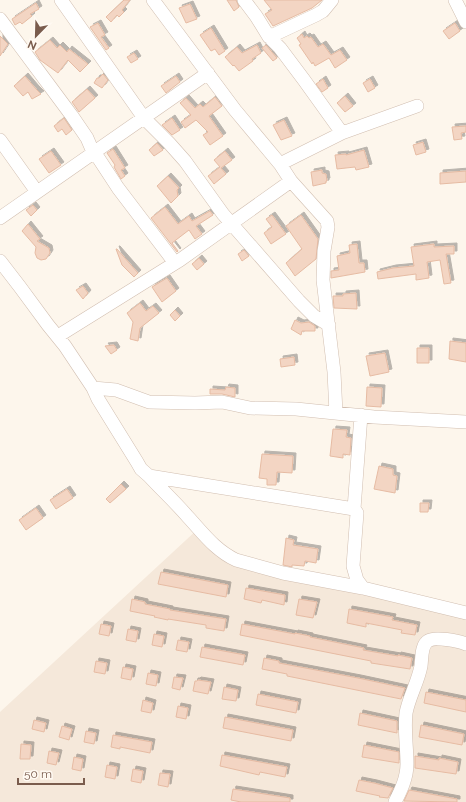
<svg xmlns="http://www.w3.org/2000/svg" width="466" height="802" font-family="Raleway,sans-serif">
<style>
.residential{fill:#f5e8da}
.building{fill:#f3d5c3;stroke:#e6bba3;filter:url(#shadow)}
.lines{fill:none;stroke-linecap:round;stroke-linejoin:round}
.minor-casing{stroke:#d1beb0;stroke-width:14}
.minor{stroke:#fff;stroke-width:13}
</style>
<defs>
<filter id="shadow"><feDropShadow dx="3" dy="-3" stdDeviation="0" flood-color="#0004"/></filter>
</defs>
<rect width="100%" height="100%" fill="#fdf6ec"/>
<path class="residential" d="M199,528L236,560L466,613V802H0V712Z"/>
<path class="building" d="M124,0H130L122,10L124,12L119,17L117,15L111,22L106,17Z
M227,0H236L239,7L234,11Z
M264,0H322L312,8L273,26L265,14L272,10Z
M36,3L39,9L30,14L32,16L22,24L20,22L15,25L12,19Z
M190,4L197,19L186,23L179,8Z
M98,23L105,35L101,37L109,48L106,50L90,27Z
M455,23L460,31L449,39L443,31Z
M211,28L225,51L219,55L215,49L211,51L200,35Z
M302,34L304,38L307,36L309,38L311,37L318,47L323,44L331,55L340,50L347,60L335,68L329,58L315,66L313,62L312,64L299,45L301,44L297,38Z
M0,36L8,44L0,56Z
M50,40L57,48L60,45L67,52L69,49L88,64L80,72L68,60L58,73L40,60L35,52Z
M257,45L261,53L252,59L253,61L239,71L234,65L233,66L225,57L237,47L242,53Z
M266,45L277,58L273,61L262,48Z
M134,53L138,59L131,63L127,57Z
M103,74L108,80L102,88L94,83L97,78H99Z
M25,76L36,89L41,94L32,99L28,92L23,96L14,86Z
M176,76L180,82L166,93L161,86Z
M323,79L328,88L322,92L316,84Z
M370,79L375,88L368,92L363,83Z
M87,89L95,98L79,112L72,102Z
M345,96L353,106L345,112L337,103Z
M215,97L222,106L209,116L223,136L210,145L203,135L208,132L196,120L185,128L181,122L191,115L180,103L186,98L195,108L200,104L203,107Z
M64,118L72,130L66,135L62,129L58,132L54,126Z
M172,118L180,130L172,135L162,125Z
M284,120L292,136L281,140L273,125Z
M466,126V132L461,133L462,139L454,140L452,127Z
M423,142L426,152L416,155L413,145Z
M157,143L163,150L154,156L149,150Z
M113,149L125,168L121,170L125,176L121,179L114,167L115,165L107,153Z
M364,150L369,167L356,170L355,167L337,169L335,155L346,154V155Z
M51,151L61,165L49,173L39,159Z
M225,151L232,160L221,168L226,174L214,184L208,176L220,167L214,160Z
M322,170V173L326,174L327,181H326V183L313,186L311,172Z
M466,171V182L440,184V173Z
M168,176L179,188L177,190L178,196L171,203L157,186Z
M33,205L37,210L31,216L26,210Z
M165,207L178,224L189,216L192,221L210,211L213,215L196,226L202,234L195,239L189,230L172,243L178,251L177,252L151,218Z
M272,215L286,234L271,244L264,233L272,227L266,219Z
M301,215L318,239L316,259L295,276L286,263L302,249L286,226Z
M28,224L40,239L37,241L49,248L50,253L46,259L41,260L37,258L35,253L36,247L22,231Z
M357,244L359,263H364L365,272L331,278V271L339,270L337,256L350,253L349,245Z
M434,244V247L454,246V254H446L451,283L444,284L440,260L427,262L429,278L416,280V274L378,279L377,272L393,268L414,266L411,247Z
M116,249H117L138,273L134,277L122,265Z
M244,250L249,256L242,261L238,254Z
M199,258L204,264L197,270L192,264Z
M167,278L176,291L162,302L152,287Z
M83,286L88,293L83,299L76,290Z
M356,293L357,309L334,308L333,296H343V294Z
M140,303L146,311L153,306L159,313L140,328L138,341L130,339L133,322L127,313Z
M175,310L180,316L175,321L170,315Z
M295,320L301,323L309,322L315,326V331H302L301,335L291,329Z
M450,341L466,343V362L449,359Z
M114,345L117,350L111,354L105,346Z
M417,348H429V363H417Z
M385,353L389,372L370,376L366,356Z
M294,357L295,365L281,367L280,359Z
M226,387L235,388V397L222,394H210V389L225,390Z
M367,387L382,388L381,407L366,406Z
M333,429L347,430L346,437L351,438L350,455L343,454V458L330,456Z
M262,454L293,456L292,473L277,472L276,485H267V479L259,478Z
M379,466L393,469V475L397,476L395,493L374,489Z
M121,484L126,489L110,503L106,499Z
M67,489L73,498L56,509L50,500Z
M420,503H429L428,512H420Z
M36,508L43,518L26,530L19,520Z
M286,538L294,540L293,545L318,549L316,563L305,561L304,566L292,565V567L283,565Z
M161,572L228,585L226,597L158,584Z
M246,588L285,595L284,605L262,600L261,603L244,599Z
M132,599L145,602V604L170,609V610L226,619L224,631L206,628V625L168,619V620L154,617L155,616L130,611Z
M299,599L317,602L313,618L296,615Z
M349,609L393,617L392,620L417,625L415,635L401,633L402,630L366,623V627L347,623Z
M101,624L111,626L109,636L99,634Z
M242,624L295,634V633L310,636V637L364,648L363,650L398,656V655L412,658L410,669L371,663V661L240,635Z
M128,629L138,631L136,642L126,640Z
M154,634L164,636L162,647L152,645Z
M178,640L189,642L187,652L176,650Z
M202,647L245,655L243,665L200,657Z
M264,658L279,661V663L358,678L405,688L401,699L287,676V674L262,669Z
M96,661L107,663L105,674L94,672Z
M123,667L133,669L131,680L121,678Z
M148,673L158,675L156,686L146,684Z
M174,677L183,678L180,690L172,688Z
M198,680L211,682L208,694L193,691L195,681H197Z
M224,687L238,690L236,701L222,699Z
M426,692L466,700V712L424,703Z
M258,694L298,702L296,713L256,705Z
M143,700L153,703L151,713L141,711Z
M178,706L188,708L186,719L176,717Z
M360,713L397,721V733L358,725Z
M225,717L293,730L291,741L223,728Z
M34,720L46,723L44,732L32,729Z
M421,725L464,734L462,745L419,737Z
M62,726L72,729L69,740L59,737Z
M86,731L96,733L94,744L84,742Z
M113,735L152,742L150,753L120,747V749L111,747Z
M21,744L31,745L30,759H20Z
M364,745L399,752V763L362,757Z
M49,751L59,753L56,765L47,763Z
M222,755L287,767L285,777L260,772L259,775L220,766Z
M415,756L439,760V758L458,762L456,774L415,768Z
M74,757L83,759L81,771L72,769Z
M107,765L117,767L115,779L105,777Z
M133,769L143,771L141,783L131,781Z
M160,773L170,774L168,787L158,785Z
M359,780L374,783L393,788L388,798L379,797L380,796L356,791Z
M233,789L290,798V802H241L231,800Z
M409,790L457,799V802L404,801Z"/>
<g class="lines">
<defs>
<path id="minor" d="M61,0L144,118L169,143L185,161L223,214L299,301L314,316L329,325
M153,0L235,110L280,164L291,181L327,221L328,227L324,251L323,280L334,372L336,413
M244,0L256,16L269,37L280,48L304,80L342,133
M455,0L466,22
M0,19L72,116L87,138L93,152L99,159L118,188L172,259L177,262
M269,37L316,15L323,11L332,0
M0,140L37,192
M280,164L342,133L417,106
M0,218L208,73
M0,261L20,287L48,325L65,346L93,388L98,399L137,462L141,469L149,476L354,509L357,513L353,566L357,580L363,588L466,613
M58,336L180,260L291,181
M93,388L116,390L149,402L195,403L222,402L250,408L296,409L374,417L466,422
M149,476C162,490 176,503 188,517C203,533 215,550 236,560L283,573L363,588
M354,509L361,415
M395,802C401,790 407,778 407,764C407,747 404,730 406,713C409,697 418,682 421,666C422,659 421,645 428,641C434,636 459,641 466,644"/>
</defs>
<use href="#minor" class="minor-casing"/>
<use href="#minor" class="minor"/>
</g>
<g transform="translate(36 36) rotate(203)" stroke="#fffaf3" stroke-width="3" paint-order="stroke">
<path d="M0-3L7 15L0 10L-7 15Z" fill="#7a5c4d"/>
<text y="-6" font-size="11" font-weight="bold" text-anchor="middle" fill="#7a5c4d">N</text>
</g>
<path d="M18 778v6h66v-6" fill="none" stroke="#7a5c4d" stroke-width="2"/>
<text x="24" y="778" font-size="12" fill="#7a5c4d" stroke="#fffaf3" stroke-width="3" paint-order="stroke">50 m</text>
</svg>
